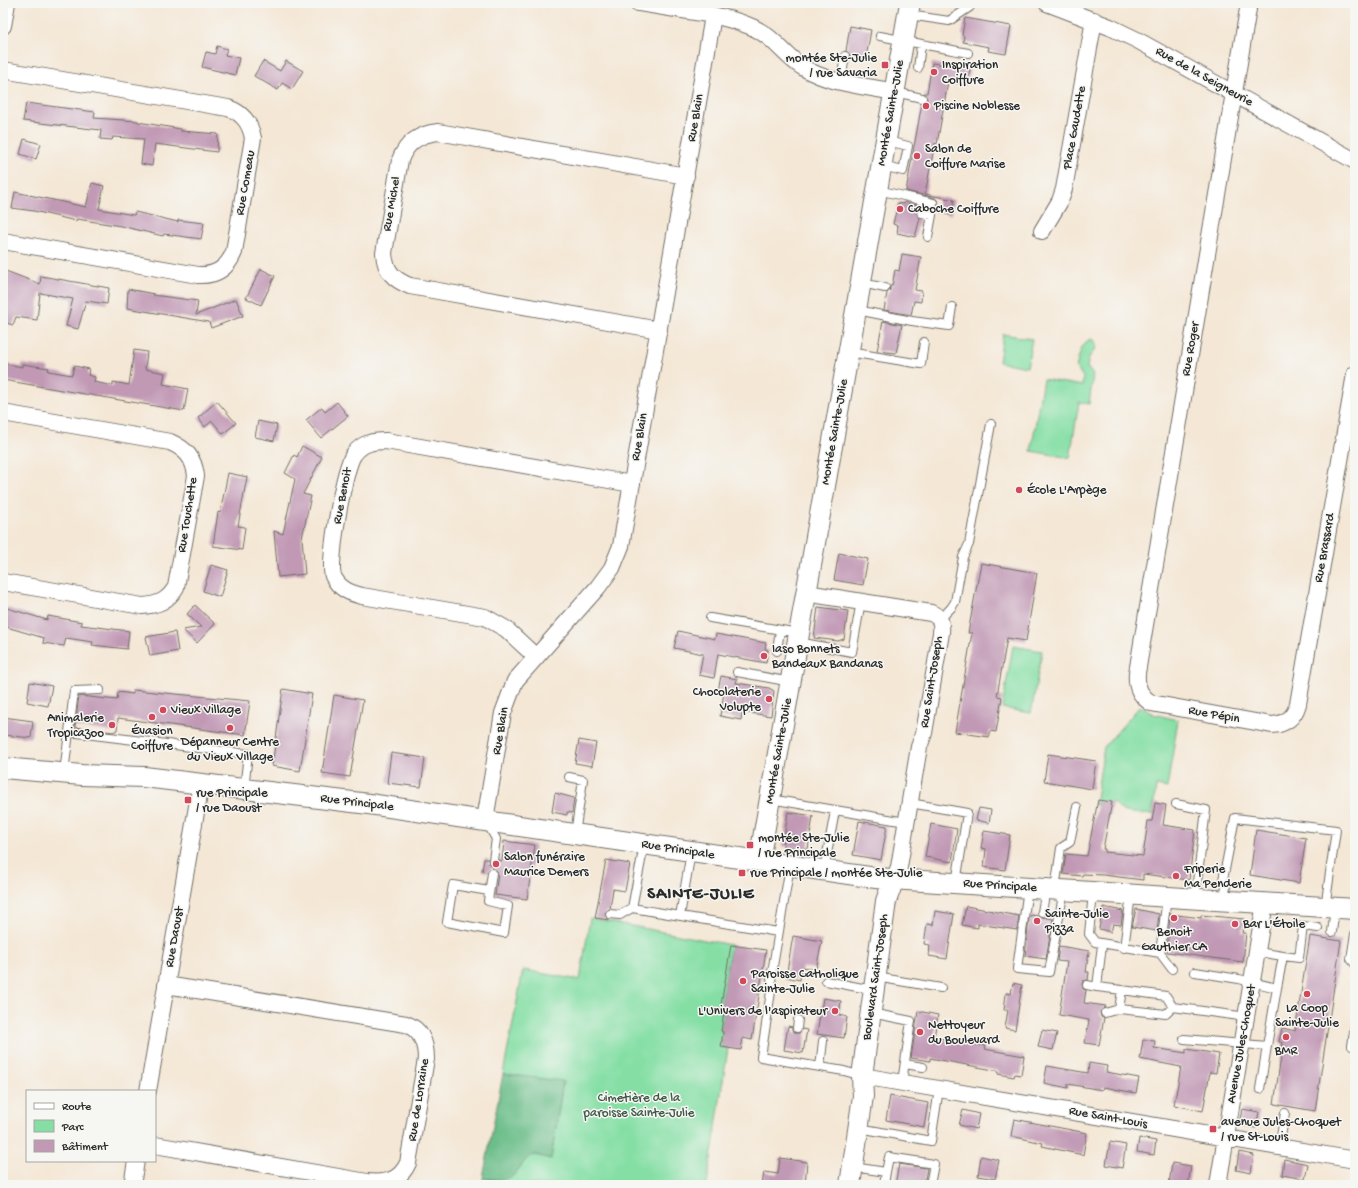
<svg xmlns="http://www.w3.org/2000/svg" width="1358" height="1188" font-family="'Gochi Hand',sans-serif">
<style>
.green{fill:#85dfa5;stroke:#588568}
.forest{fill:#6cbe8a;stroke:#4c745a}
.building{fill:#c199b5}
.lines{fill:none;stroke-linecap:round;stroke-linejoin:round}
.service-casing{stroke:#716d66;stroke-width:10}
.minor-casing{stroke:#716d66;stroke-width:18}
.tertiary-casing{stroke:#716d66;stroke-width:22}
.service{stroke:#fff;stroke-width:8}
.minor{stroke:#fff;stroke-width:16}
.tertiary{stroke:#fff;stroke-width:20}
.poi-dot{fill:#d1495b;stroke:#f6f6f2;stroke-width:1.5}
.labels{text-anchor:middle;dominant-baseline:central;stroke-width:3;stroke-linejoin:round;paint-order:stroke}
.poi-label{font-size:13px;fill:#2b2b2b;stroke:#f6f6f2;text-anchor:start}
.street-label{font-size:13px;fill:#2b2b2b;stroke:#f6f6f2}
.park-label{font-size:13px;fill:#42584a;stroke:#f6f6f2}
.district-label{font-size:17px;font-weight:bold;letter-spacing:1px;fill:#2b2b2b;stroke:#f6f6f2}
</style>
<rect width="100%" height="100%" fill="#f6f6f2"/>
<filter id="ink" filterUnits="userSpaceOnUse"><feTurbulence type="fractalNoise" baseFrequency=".025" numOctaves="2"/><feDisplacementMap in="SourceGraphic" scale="8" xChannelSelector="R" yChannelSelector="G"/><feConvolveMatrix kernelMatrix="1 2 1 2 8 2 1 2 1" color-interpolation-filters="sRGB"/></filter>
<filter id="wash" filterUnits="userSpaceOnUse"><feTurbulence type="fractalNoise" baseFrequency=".012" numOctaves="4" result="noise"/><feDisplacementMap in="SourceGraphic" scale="16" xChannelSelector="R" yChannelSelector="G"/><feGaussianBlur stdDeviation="0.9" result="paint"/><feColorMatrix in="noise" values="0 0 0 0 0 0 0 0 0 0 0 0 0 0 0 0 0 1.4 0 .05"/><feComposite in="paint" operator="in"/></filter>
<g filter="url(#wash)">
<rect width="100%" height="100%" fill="#f4e7d5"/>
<path class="green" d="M1003,334L1032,339L1027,367L999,362Z
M1091,339L1094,341C1098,350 1094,349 1090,356C1088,358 1088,364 1087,367L1093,375L1089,404L1079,402L1070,458L1031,451L1043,379L1082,386L1083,377L1076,368C1079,358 1080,343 1091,339Z
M1013,646L1042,651L1031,713L1002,708Z
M1140,706L1153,714L1178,720L1167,788L1156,786L1152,815L1124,812L1112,802L1095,805L1104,747Z
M590,918L731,945L720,1011L724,1012L721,1031L723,1032L721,1047L728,1048L707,1185H482L483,1178L494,1180L528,1157L535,1155L551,1159L563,1082L503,1074L523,970L580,980Z"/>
<path class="forest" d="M503,1074L563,1081L551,1159C546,1158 540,1155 536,1155C524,1155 520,1172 511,1177C502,1181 492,1179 483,1178Z"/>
<g id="blocks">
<path class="building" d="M965,18L1011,26L1006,54L988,51L989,47L963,42L964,36L962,35Z
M850,26L871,30L866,58L850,55L846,51Z
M217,46L227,49L225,55L239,58L235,75L202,67L206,52L215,54Z
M263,61L280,71L286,61L303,71L292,89L282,83L278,90L254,76Z
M932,63L970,69L967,85L948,82L937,144L935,143L925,194L954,200L951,215L929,209L935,208L938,205V201L935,198L906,191L922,103L926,102L927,99L924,93H927Z
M26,103L95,112L94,118L138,121V122L181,129V131L218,134L217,152L155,144L152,166L141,164L144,139L113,137L112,140L100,139L101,130L23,121Z
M24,139L41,144L36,159L20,154Z
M92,183L104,186L99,209L134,215L135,212L178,222V220L204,223L201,239L164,234L163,236L121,226L77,219L76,221L34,211L12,208L15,192L86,207Z
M904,202L918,205L917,214L920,218L915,237L897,233L898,226L893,224L898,203L904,204Z
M902,254L921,257L915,290L922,291L921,302L914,301L911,315L884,310L887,293L890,290V286H892L895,270L899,271Z
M261,269L275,276L261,305L246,298Z
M3,270L40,284L41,276L109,288L107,304L86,301L78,329L66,326L73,299L40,293L37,320L16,317L13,325L3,322Z
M128,289L154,294L153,295L198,301L196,315L236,299L243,316L211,328L209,322L127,308Z
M883,321L902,325L896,353L877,351Z
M134,350L147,352L145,369L165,373L163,384L188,389L184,411L3,380V363L22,367V364L49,368L48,371L72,375L74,366L89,369L88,375L95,377L94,382L113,386V382L129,385Z
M217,401L236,423L223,434L212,421L205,427L198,418Z
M337,402L348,416L321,438L306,420L322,407L325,412Z
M258,421L277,425L274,441L255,437Z
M302,446L322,457L303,494L311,496L302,538L305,574L278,577L274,531L283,534L295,479L285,473L294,455L297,457Z
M228,473L247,477L238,526L245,527L242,550L213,546L218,512L220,513Z
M839,553L868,559L863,585L834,580Z
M981,563L1037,573L1026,641L1007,638L997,696L1002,697L996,732L990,731L989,737L955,732L972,633H968Z
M211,565L228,570L220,597L203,591Z
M195,605L215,624L197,643L183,630L201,627L187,614Z
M818,607L848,611L844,639L838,641L814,638Z
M7,608L47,620L48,616L82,622L81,625L129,631L127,649L92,645L93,642L66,638L64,646L43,643L44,638L3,626Z
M678,631L715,639L716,634L766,643L765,649L768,650L766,663L718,654L714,678L699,675L703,654L674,648Z
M175,632L178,651L150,656L146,637Z
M721,676L737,679L736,683L769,688L774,691L771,716L742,712L741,720L720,716L724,692L718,691Z
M30,682L52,686L48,706L27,702Z
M283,689L312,694L300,771L272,766Z
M133,690L250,701L245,735L118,718L117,730L113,732L75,727L79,696L117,700L118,692L133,694Z
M334,695L363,700L350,777L322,773Z
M3,717L33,721L31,738L3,735Z
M579,740L596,743L592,766L575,763Z
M391,753L425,758L421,787L387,783Z
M1048,754L1096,761L1092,789L1044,781Z
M555,793L574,798L572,813L567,812V815L552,812Z
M1098,800L1112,802L1103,849H1105V852L1143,856L1148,821H1152L1155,803L1166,805L1163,825L1195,830L1189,880L1143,874V880L1103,875L1083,874L1082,876L1063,874L1066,854L1087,856Z
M979,808L991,810L989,823L976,820Z
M788,812L813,816L808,849L783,846Z
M859,821L887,826L881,860L853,855Z
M931,824L957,829L952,862L925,857Z
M1256,830L1306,838L1299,883L1250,875Z
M984,831L1010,835L1005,870L984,867L986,849L981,848Z
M504,841L535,845L527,899L495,895L498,874L497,871L492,868L487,872L482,871L484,859H488L489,864L493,865L497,864L498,860L502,861Z
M606,860L630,864L625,891L613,889L610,909L605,913L609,920L595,918Z
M966,906L1019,916L1017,930L978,924V928L962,925Z
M1103,907L1123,911L1121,925L1113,924L1111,932L1099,929Z
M1136,909L1159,914L1157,931L1132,927Z
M935,911L954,914L947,959L929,956L930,945L924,944L927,924L933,925Z
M1170,914L1201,918V915L1244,919L1242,933H1246L1243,962L1167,952Z
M1031,915L1053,919L1046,959L1025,956L1029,918Z
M793,936L822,941L816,969L802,967L800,980L786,977Z
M1310,936L1341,941L1315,1111L1274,1104L1283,1043L1279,1042L1282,1028L1295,1031Z
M731,945L766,950L752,1040L743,1038L741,1050L721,1047L723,1032L721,1031L724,1012L720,1011Z
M1059,946L1089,951L1086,972H1089L1088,980L1083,981L1082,984L1083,989L1086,990L1084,1003L1106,1006L1100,1012L1101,1017L1104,1018L1099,1045L1085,1043L1089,1020L1059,1015L1067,962L1057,961Z
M1013,983L1022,985L1015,1030L1005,1028L1008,1010H1004L1006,993L1011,994Z
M823,998L841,1001L839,1015L847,1017L844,1038L817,1034Z
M918,1011L938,1015L934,1037L985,1046L984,1049L1024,1056L1021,1075L1015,1074L1014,1077L998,1074L999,1071L930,1058V1061L911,1058Z
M788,1026L792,1027V1030L796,1033H799L802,1029L807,1030L803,1053L784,1050Z
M1042,1030L1057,1033L1053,1050L1038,1047Z
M1143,1040L1155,1041L1154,1048L1186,1053V1049L1219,1054L1216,1073L1210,1072L1203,1111L1174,1105L1181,1067L1140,1059Z
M1089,1063L1107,1066L1106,1072L1139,1078L1136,1093L1103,1087L1102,1090L1068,1084V1088L1044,1083L1047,1066L1088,1073Z
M890,1096L928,1103L924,1127L886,1120Z
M1242,1109L1259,1112L1256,1128L1239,1125Z
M963,1110L979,1114L976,1129L959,1125Z
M1014,1119L1087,1133L1083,1155L1042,1146L1043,1143L1011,1136Z
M1139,1138L1156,1141L1154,1155L1137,1152Z
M1110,1142L1126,1145L1122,1168L1106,1165Z
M1239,1152L1254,1155L1251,1173L1236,1170Z
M981,1156L999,1160L995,1179L978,1176Z
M780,1158L807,1162L805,1185H762L764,1172L778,1174Z
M1284,1159L1308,1164L1305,1179L1282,1175Z
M1172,1163L1191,1166L1188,1185H1169Z
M899,1164L927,1168L924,1185H895Z"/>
</g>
</g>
<g filter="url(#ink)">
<use href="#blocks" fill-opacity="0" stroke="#716d66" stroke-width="1"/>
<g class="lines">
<defs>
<path id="service" d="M909,15L949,21L970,7V3
M880,36L968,53
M918,68L921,45
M841,81L845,56
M895,92L922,98
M882,166L903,171L908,146L887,141
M878,190L925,201L922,213L932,215L928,237
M925,201L933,203
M862,283L885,288
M857,310L912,321L949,326L952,307
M849,352L921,364L924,342
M710,618L799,633
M940,619L951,608L955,602L963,557L969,544L991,424
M798,642L852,652L861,601
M777,651L780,630
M737,672L791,682
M69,732L74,691L100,690
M64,773L69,732L248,754L244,789
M569,777L583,780L575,834
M770,799L906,822
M910,803L967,813L956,883
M1176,804L1206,810L1195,898
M487,823L496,839L493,860
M644,845L632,908L778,932
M790,866L771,978L772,985L761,1057L844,1071L862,1076
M824,870L835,811
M1028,888L1017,969L1049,972L1064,890
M1055,889L1061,848L1070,842L1077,807
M489,891L453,885L447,922L504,933L508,906L488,901L492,873
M1093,893L1089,934L1095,942L1160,953L1167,897
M1224,900L1226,887L1223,880L1235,818L1336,830L1325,908
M1042,912L1046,889
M610,914L620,915L632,908
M680,916L691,852
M1332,932L1335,908
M1355,934L1351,959L1355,964
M1102,945L1097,987L1122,990
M1124,948L1131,895
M1258,952L1283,956L1277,988
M1160,953L1172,969
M1283,956L1299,958L1303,926L1318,928
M876,977L941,988
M826,981L873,990
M1087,985L1097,987
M1173,1007L1166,996L1122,990L1119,1009L1166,1014L1173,1007L1247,1017
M871,1013L911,1021L902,1082
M1105,1013L1119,1009
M1355,1024L1352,1046H1355
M797,1028L798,1020
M1184,1039L1267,1046L1277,988L1239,979L1195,972
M905,1064L923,1067
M820,1067L823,1041
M1260,1089L1267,1046
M859,1128L931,1141L939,1089
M1279,1148L1285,1113
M853,1167L886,1172L884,1185
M886,1172L889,1157L934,1164L930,1185"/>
<path id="minor" d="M638,3C675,10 717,12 752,27C775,37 784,56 804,68C830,84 866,86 895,92
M1047,3L1110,27L1137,40L1355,161
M1249,3L1137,673C1136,686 1139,695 1151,703L1272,725C1286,724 1294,718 1298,704L1355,374
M3,26L7,3
M3,70L228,108C243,113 250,123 253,138L234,252C227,269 215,276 198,275L3,241
M1042,231L1060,201L1064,189L1094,20
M659,330L410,286C394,280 385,271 384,253L400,160C407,142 419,134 438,132L686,176
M3,413L170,442C186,449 194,458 196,476L176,587C168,601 158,605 142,606L3,582
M806,593L931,613C941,617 942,623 941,633L924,733L919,747L899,867L894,879
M535,656L506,629L485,617L362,596C350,593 339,589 333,576C328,562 344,466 354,454C362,443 373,441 386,441L632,484
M485,820L503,713L515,681L598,587L612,568L621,546L713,16
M862,1076L1355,1160
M148,1091L201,783
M155,1145L367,1182C385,1184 400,1181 408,1163L426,1059C426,1044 422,1030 406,1024L166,985
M132,1185L136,1161
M1218,1185L1265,903"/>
<path id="tertiary" d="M3,768L82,775L144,777L369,804L876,878L1355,909
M759,861L910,3
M850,1185L863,1096L862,1076L886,901L894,879"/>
</defs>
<use href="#service" class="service-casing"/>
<use href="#minor" class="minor-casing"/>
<use href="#tertiary" class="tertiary-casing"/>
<use href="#service" class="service"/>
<use href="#minor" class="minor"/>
<use href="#tertiary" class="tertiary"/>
</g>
</g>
<g class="poi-dot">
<rect x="881" y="61" width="8" height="8" rx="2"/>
<circle cx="934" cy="72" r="4"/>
<circle cx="926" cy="106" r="4"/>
<circle cx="917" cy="156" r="4"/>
<circle cx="900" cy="209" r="4"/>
<circle cx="1019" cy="490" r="4"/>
<circle cx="764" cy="656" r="4"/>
<circle cx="769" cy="699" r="4"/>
<circle cx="163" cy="710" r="4"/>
<circle cx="152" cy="717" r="4"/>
<circle cx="112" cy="725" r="4"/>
<circle cx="230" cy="728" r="4"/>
<rect x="184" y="796" width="8" height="8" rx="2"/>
<rect x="746" y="841" width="8" height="8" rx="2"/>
<circle cx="496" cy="864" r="4"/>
<rect x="738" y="869" width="8" height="8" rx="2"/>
<circle cx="1176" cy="876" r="4"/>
<circle cx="1174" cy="918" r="4"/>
<circle cx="1037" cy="921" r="4"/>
<circle cx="1235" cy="924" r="4"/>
<circle cx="743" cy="981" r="4"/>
<circle cx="1307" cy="994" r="4"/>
<circle cx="835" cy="1011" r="4"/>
<circle cx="920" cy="1032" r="4"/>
<circle cx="1286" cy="1037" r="4"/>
<rect x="1209" y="1125" width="8" height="8" rx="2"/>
</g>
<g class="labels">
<g class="poi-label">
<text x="877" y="58" text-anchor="end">montée Ste-Julie<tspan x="877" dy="15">/ rue Savaria</tspan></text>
<text x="942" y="65">Inspiration<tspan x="942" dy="15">Coiffure</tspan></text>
<text x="934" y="106">Piscine Noblesse</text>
<text x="925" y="149">Salon de<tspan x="925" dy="15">Coiffure Marise</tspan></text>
<text x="908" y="209">Caboche Coiffure</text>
<text x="1027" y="490">École L'Arpège</text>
<text x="772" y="649">Iaso Bonnets<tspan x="772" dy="15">Bandeaux Bandanas</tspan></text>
<text x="761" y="692" text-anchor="end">Chocolaterie<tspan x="761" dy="15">Volupte</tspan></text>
<text x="171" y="710">Vieux Village</text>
<text x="104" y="718" text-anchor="end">Animalerie<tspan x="104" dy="15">Tropicazoo</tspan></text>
<text x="152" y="731" text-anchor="middle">Évasion<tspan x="152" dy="15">Coiffure</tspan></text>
<text x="230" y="742" text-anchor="middle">Dépanneur Centre<tspan x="230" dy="15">du Vieux Village</tspan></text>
<text x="196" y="793">rue Principale<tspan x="196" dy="15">/ rue Daoust</tspan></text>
<text x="758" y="838">montée Ste-Julie<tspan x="758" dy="15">/ rue Principale</tspan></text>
<text x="504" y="857">Salon funéraire<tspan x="504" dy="15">Maurice Demers</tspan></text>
<text x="1184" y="869">Friperie<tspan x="1184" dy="15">Ma Penderie</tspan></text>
<text x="750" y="873">rue Principale / montée Ste-Julie</text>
<text x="1045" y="914">Sainte-Julie<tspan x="1045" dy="15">Pizza</tspan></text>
<text x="1243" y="924">Bar L'Étoile</text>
<text x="1174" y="932" text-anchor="middle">Benoit<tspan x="1174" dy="15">Gauthier CA</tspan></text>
<text x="751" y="974">Paroisse Catholique<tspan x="751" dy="15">Sainte-Julie</tspan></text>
<text x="1307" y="1008" text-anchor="middle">La Coop<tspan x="1307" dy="15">Sainte-Julie</tspan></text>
<text x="827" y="1011" text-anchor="end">L'Univers de l'aspirateur</text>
<text x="928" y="1025">Nettoyeur<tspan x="928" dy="15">du Boulevard</tspan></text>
<text x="1286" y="1051" text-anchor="middle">BMR</text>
<text x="1221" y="1122">avenue Jules-Choquet<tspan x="1221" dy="15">/ rue St-Louis</tspan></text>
</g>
<g class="street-label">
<text transform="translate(1204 77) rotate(29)">Rue de la Seigneurie</text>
<text transform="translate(891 113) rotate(-80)">Montée Sainte-Julie</text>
<text transform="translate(696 118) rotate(-80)">Rue Blain</text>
<text transform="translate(1075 128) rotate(-80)">Place Gaudette</text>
<text transform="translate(246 183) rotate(-80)">Rue Comeau</text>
<text transform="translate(392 204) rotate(-80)">Rue Michel</text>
<text transform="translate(1191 349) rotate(-80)">Rue Roger</text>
<text transform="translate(835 432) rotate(-80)">Montée Sainte-Julie</text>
<text transform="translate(640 437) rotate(-80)">Rue Blain</text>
<text transform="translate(343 496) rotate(-79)">Rue Benoit</text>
<text transform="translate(188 515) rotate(-81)">Rue Touchette</text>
<text transform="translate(1325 548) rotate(-80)">Rue Brassard</text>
<text transform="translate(932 682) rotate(-81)">Rue Saint-Joseph</text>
<text transform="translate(1214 715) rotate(10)">Rue Pépin</text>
<text transform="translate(501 731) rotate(-80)">Rue Blain</text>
<text transform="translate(779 751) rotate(-80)">Montée Sainte-Julie</text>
<text transform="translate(357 803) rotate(7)">Rue Principale</text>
<text transform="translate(678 850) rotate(9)">Rue Principale</text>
<text transform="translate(1000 886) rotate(4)">Rue Principale</text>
<text transform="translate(175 937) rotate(-80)">Rue Daoust</text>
<text transform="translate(876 977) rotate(-82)">Boulevard Saint-Joseph</text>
<text transform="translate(1242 1044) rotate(-80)">Avenue Jules-Choquet</text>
<text transform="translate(419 1100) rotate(-81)">Rue de Lorraine</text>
<text transform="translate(1108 1118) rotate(10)">Rue Saint-Louis</text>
</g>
<g class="park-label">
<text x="639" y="1098">Cimetière de la<tspan x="639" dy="15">paroisse Sainte-Julie</tspan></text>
</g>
<g class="district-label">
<text x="701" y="895">SAINTE-JULIE</text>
</g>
</g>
<rect width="1358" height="1188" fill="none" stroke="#f6f6f2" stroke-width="16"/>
<rect x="26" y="1090" width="130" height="72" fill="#f6f6f2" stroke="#a5a5a2"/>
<rect x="34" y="1103" width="20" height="6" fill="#ffffff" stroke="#a5a5a2"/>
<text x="62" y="1110" font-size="12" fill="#2b2b2b">Route</text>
<rect x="34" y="1120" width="20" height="12" fill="#85dfa5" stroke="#a5a5a2"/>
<text x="62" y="1130" font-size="12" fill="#2b2b2b">Parc</text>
<rect x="34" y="1140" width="20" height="12" fill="#c199b5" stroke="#a5a5a2"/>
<text x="62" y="1150" font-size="12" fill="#2b2b2b">Bâtiment</text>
</svg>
